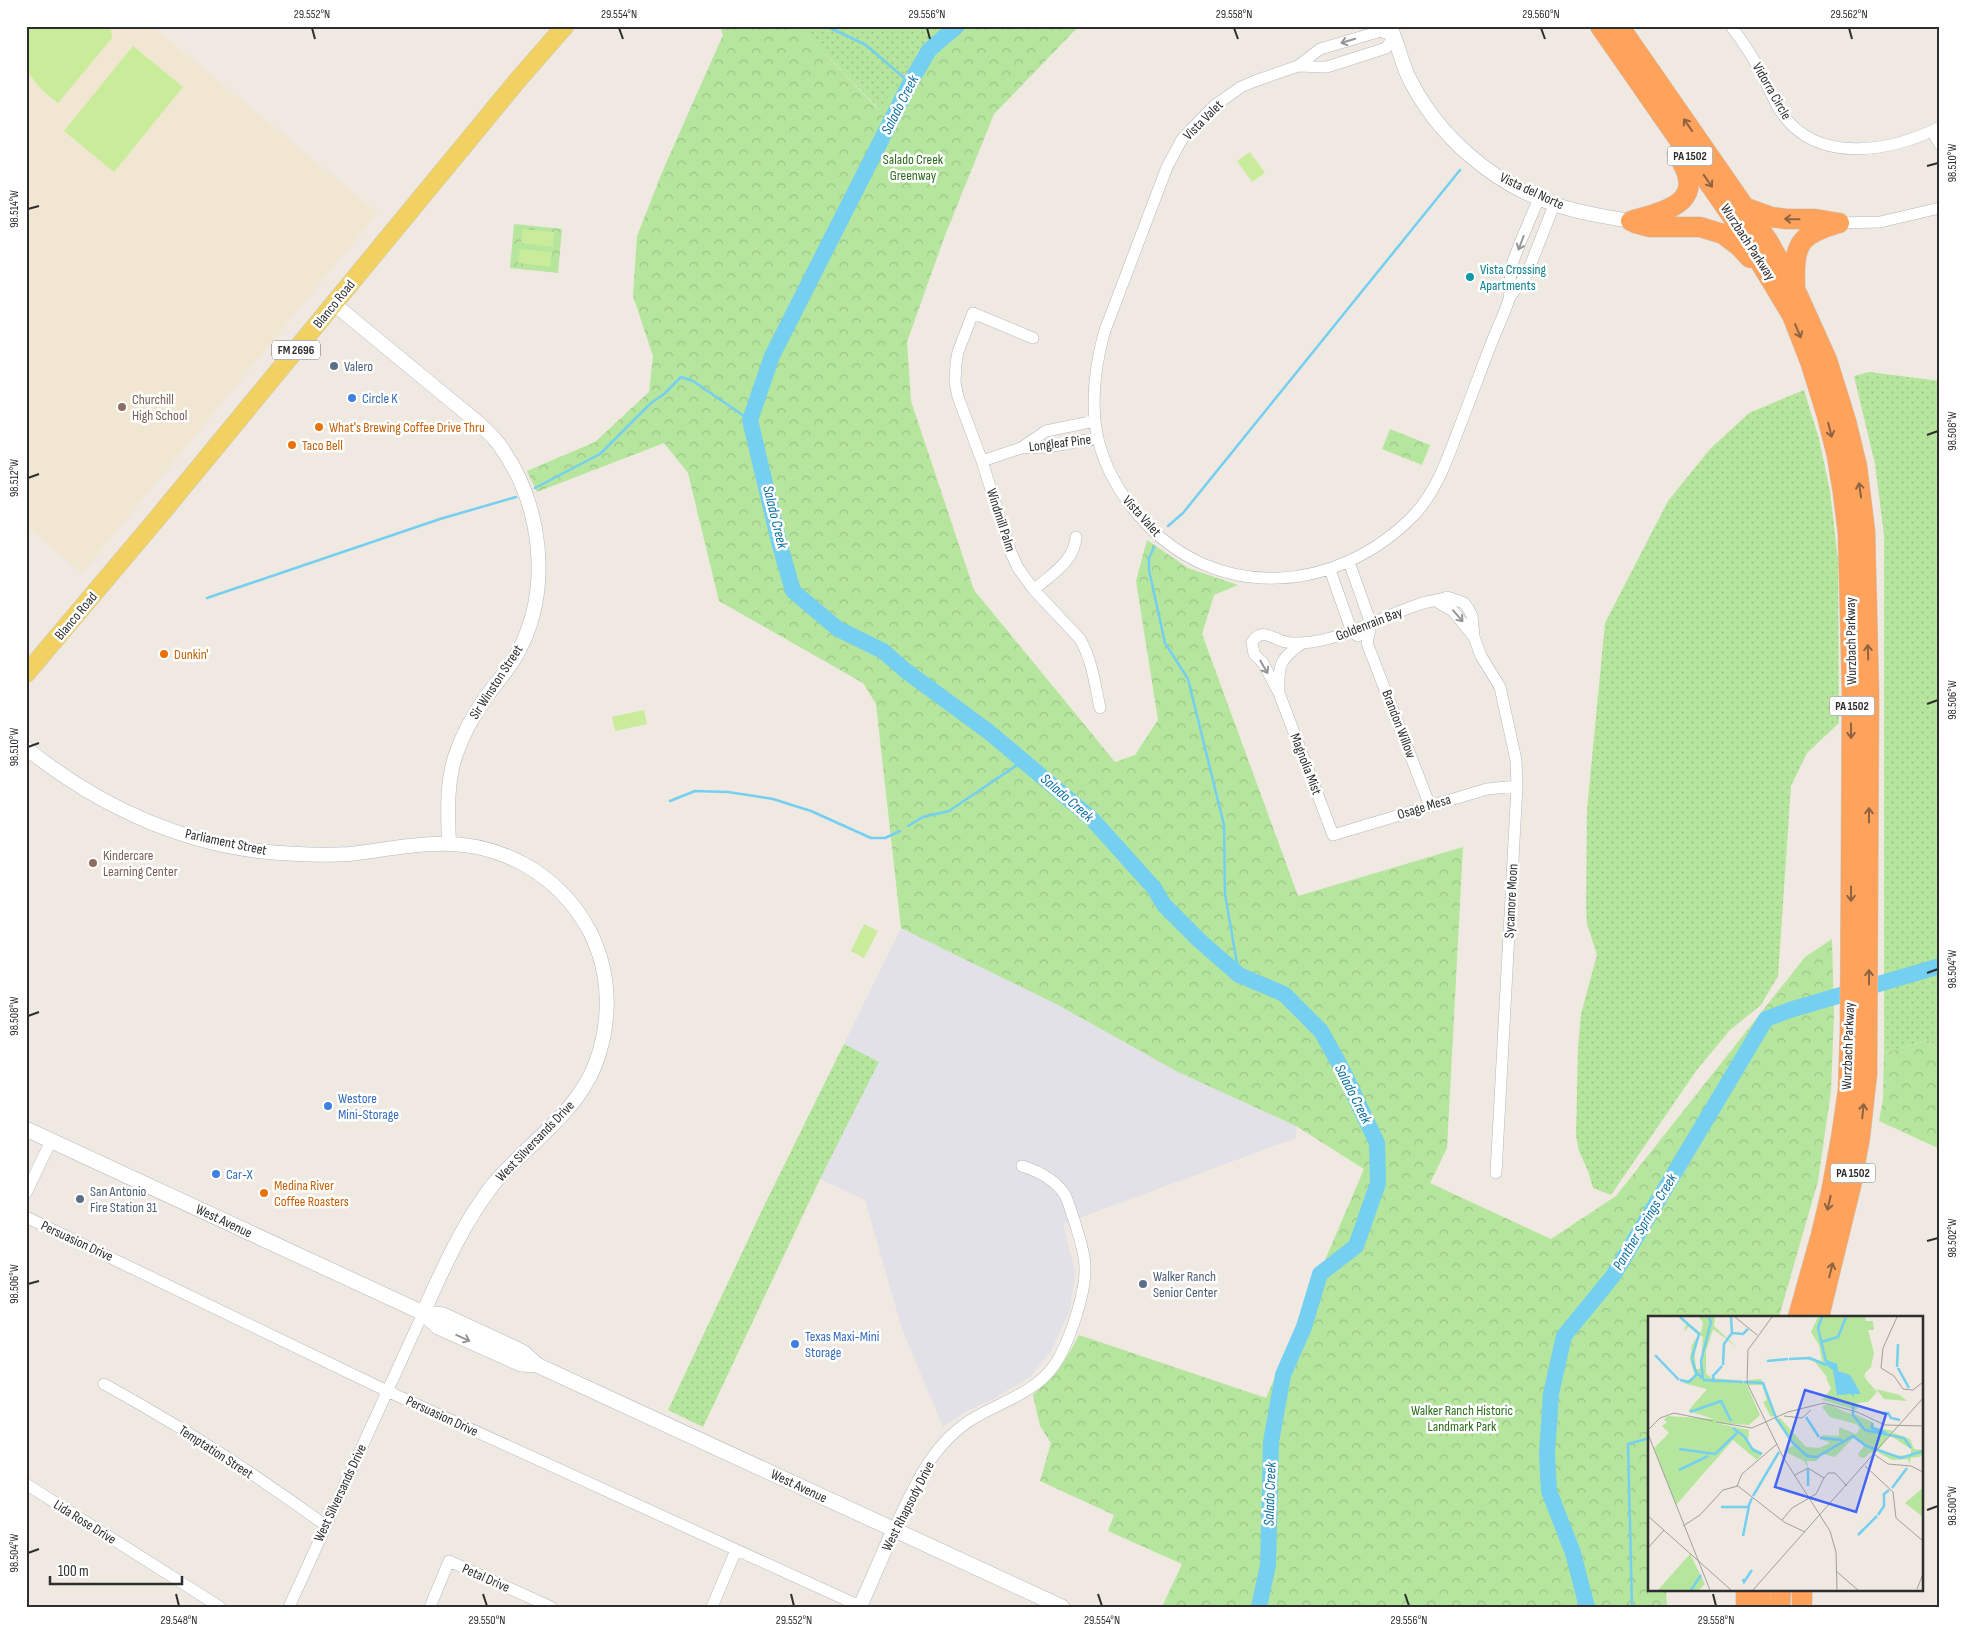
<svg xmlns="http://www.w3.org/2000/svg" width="1966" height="1633" font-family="'Sofia Sans Condensed',sans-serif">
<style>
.industrial{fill:#e3e1e8}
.education{fill:#f0e6d1}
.grass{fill:url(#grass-dots)}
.forest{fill:url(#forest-crowns)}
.pitch{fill:#c9ec9a}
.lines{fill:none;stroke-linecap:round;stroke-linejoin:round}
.stream{stroke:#75cff0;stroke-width:2.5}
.river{stroke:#75cff0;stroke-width:16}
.minor-casing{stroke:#b4b7c1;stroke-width:12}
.tertiary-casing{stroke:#b4b7c1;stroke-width:15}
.secondary-casing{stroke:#b4b7c1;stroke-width:16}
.primary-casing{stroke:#c9c9c9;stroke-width:19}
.motorway-casing{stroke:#c9c9c9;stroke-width:21}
.minor{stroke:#fff;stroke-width:11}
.tertiary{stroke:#fff;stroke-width:14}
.secondary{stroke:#fff;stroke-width:15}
.primary{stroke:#f2d163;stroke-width:18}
.motorway{stroke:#ffa35c;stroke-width:20}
.oneway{stroke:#969696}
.oneway2{stroke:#8c6343}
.ticks{fill:none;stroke:#2e2e2e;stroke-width:2}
.culture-dot{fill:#0f9aa8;stroke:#fff;stroke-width:2}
.service-dot{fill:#5c6f8a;stroke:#fff;stroke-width:2}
.shop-dot{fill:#3f7fe0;stroke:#fff;stroke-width:2}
.education-dot{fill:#8d6e63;stroke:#fff;stroke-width:2}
.food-dot{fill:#e8710a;stroke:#fff;stroke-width:2}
.labels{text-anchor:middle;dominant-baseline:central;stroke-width:5;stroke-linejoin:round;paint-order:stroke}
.shield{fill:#fff;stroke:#6d6d6d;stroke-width:1}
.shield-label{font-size:12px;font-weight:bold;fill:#2e2e2e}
.street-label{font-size:14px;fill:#2e2e2e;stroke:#fff}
.park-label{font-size:14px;fill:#2c6e1b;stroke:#fff}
.culture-label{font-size:14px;fill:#0d838f;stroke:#fff;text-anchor:start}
.service-label{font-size:14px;fill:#4e5e75;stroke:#fff;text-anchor:start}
.shop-label{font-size:14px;fill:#366cbe;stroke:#fff;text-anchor:start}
.education-label{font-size:14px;fill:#785e54;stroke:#fff;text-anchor:start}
.food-label{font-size:14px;fill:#c56008;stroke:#fff;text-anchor:start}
.water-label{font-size:15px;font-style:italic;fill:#0d6fa3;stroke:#fff}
.inset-river{fill:none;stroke:#75cff0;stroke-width:2.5}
.inset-road{fill:none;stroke:#a29e99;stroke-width:1}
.view{fill:#4264fb;fill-opacity:0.15;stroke:#4264fb;stroke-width:2.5}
.inset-edge{fill:none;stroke:#2e2e2e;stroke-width:2.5}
.neatline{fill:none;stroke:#2e2e2e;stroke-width:2}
.ticks-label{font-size:12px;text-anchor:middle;fill:#2e2e2e}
</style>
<defs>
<pattern id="grass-dots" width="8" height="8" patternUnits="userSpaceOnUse" patternTransform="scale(1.25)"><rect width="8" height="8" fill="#b6e59e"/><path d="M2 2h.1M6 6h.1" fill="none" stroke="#9dc588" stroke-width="1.8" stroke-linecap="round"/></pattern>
<pattern id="forest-crowns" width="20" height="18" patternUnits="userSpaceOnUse" patternTransform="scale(1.25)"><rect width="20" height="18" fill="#b6e59e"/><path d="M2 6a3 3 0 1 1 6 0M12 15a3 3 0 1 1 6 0" fill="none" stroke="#9dc588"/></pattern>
</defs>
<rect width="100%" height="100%" fill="#efe9e1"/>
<path class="industrial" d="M901,928L1058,1005L1178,1072L1296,1126V1138L1063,1224L1075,1272L1070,1310L1051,1351L1031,1376L995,1398L967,1411L943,1427L902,1329L865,1200L820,1179L879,1062L844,1044Z"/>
<path class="education" d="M26,26H152L378,213L82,573L26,526Z"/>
<path class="grass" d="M798,26H936L880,110Z
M1869,372L1940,381V1053L1929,1040L1884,1053V535L1875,464L1854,376Z
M1804,390L1819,439L1830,491L1838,560L1839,723L1807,753L1791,786L1778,976L1761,1005L1730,1030L1696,1071L1611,1195L1593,1188L1588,1171L1579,1151L1576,1136L1578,1048L1581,1014L1597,955L1587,924L1586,907L1587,810L1605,623L1668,501L1710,449L1749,413Z
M844,1044L879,1062L820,1179L703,1427L668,1410L763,1208Z"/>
<path class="forest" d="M720,26H798L879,110L936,26H1079L994,114L944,238L907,342L911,401L974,590L1115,762L1135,755L1158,720L1136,581L1147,540L1188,568L1238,585L1214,595L1202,634L1298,896L1463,847L1447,1148L1430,1183L1551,1239L1616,1196L1805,957L1832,939L1834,1015L1831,1091L1818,1181L1779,1317H1650V1589H1666L1667,1607H1162L1182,1564L1108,1531L1114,1515L1040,1481L1051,1443L1040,1426L1033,1395C1054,1376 1066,1361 1079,1335L1266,1398L1364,1169L1296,1126L1178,1072L1058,1005L901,928L876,704L863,683L719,601L688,473L664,443L537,492L527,471L595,442L649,392L653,356L633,296L637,236L663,170L723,35Z
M514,224L562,229L558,273L510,268Z
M1390,429L1430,445L1422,465L1382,449Z
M1929,1040L1940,1053V1149L1879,1121L1883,1099L1884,1053Z"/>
<path class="pitch" d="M26,26H106L111,30L112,38L58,103C45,93 29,80 26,63C24,51 26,38 26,26Z
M133,46L183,87L114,172L64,131Z
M1250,152L1265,173L1252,182L1237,161Z
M523,229L554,232L553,247L521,243Z
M520,249L552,252L550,267L518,263Z
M644,710L647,724L615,731L612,717Z
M864,924L878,931L864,958L851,951Z"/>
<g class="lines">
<path class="stream" d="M826,26L866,45L910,83
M535,488L600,454L651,403L664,394L681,377L693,381L750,420
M1168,526L1183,513L1460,170
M1154,547L1149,558V570L1165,643L1188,679L1224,825L1225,894L1239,975
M207,598L440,519L516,497
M670,801L695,791L728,792L773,799L811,811L871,838H885L900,831
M908,826L923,817L949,811L1023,761
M1632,1607L1628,1444L1650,1438"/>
<path class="river" d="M957,26L929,50L910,83L772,356L750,420L779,542L793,591L838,629L883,651L906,671L989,732L1091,818L1154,888L1164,905L1200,941L1239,975L1284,994L1321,1031L1343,1071L1377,1143L1378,1183L1356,1246L1320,1274L1304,1327L1283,1375L1271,1442L1268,1565L1259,1607
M1587,1607L1573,1553L1549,1491L1547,1454L1551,1394L1564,1336L1613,1276L1766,1019L1793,1009L1940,966"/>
<defs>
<path id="minor" d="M1731,26C1743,42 1755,60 1764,78C1769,89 1774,101 1781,112C1817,165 1890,152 1940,127
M1298,66L1327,67L1386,48L1394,36L1381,31L1320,49L1298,66L1255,81L1241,87L1214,106L1182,139L1167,167L1104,333C1095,367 1090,404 1098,439C1105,468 1120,494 1140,517C1216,604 1338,594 1415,514C1438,489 1449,454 1461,423C1472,395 1482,367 1493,339C1498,326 1505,313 1509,299C1511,288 1509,276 1512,265C1519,243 1530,220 1539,198
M1932,131L1940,145
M1839,223L1880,222L1940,208
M1510,297L1527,274L1554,205
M1033,338L973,313L958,352L956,363L955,382L958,397L982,461L1011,553L1018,568L1034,590L1080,639C1092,660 1095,684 1100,708
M1021,448L1046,431L1095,421
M982,461L1021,448L1048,447L1098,438
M1349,562L1371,624L1367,643L1430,806
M1330,570L1352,632L1358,636
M1034,590C1050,575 1075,561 1076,537
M1436,601L1453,611L1474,637
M1279,691C1278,665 1280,659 1301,644
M1496,1173L1517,786L1516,760L1500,687L1481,656L1474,637L1472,616L1468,608L1464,603L1447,597C1437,601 1427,601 1417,605C1382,617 1350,636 1312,642C1303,643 1294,644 1286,642C1273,640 1263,626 1252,642L1254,654L1263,663L1279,693L1333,835L1487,789L1517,786
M26,1193L51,1141
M26,1217L387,1391L862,1607
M104,1384C181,1426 255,1474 325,1525
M26,1484L220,1607
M894,1529C914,1487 932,1443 974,1418C1001,1402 1034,1393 1053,1367C1068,1347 1086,1293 1085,1267C1085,1253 1079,1237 1075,1223C1072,1215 1069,1203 1065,1195C1055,1179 1038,1171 1022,1166
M289,1607L423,1313
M430,1607L449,1561L551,1607
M712,1607L736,1550"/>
<path id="tertiary" d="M1390,26C1397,42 1401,60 1408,76C1437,136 1494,185 1557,205C1580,213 1606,217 1631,221
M334,304L471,417C481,425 490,433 498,443C542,502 553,589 517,654C508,670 496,683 486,697C474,714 463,734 456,754C446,783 448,814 449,844
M26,748C93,802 172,840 258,851C288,854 319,856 349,854C377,851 405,845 434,844C499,841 558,873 589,930C611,972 612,1021 595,1065C575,1116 525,1145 492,1186C462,1225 443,1269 423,1313
M860,1607L894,1529"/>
<path id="secondary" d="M26,1129L423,1313L438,1327L521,1364L537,1365L1062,1607
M423,1313L443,1315L512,1347L524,1353L537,1365"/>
<path id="primary" d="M26,674L155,521L517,81L565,26"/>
<path id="motorway" d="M1600,26L1734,219L1792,315L1811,364L1827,416L1837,456L1843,493L1848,534L1852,693L1850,1033L1848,1090L1841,1138L1831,1193L1821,1235L1798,1317
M1619,26L1768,241L1795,289L1827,360L1846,421L1857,466L1865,531L1869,694L1867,1074L1860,1137L1851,1186L1819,1317
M1746,208L1771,217L1786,219H1815L1839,223
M1631,221C1669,210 1709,202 1677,154
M1635,223L1650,227H1700L1723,234L1739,246L1750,258
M1795,287C1794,245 1797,235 1839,223
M1760,1589L1761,1607
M1802,1589V1607
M1746,1607V1589
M1780,1607L1781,1589"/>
</defs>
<use href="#minor" class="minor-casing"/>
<use href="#tertiary" class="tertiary-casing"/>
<use href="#secondary" class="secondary-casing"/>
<use href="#primary" class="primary-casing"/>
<use href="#motorway" class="motorway-casing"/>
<use href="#minor" class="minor"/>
<use href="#tertiary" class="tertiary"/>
<use href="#secondary" class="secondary"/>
<use href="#primary" class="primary"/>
<use href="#motorway" class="motorway"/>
</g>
<defs><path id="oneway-shaft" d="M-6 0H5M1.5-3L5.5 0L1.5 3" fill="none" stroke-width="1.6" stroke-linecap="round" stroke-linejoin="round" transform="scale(1.25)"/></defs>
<g class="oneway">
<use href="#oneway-shaft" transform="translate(1348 41) rotate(163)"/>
<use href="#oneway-shaft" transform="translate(1521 243) rotate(111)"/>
<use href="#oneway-shaft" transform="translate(1458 616) rotate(49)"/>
<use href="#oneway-shaft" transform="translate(1264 667) rotate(60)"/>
<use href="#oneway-shaft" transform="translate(463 1338) rotate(24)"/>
</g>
<g class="oneway2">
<use href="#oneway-shaft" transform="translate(1688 125) rotate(-125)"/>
<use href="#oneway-shaft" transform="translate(1708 181) rotate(55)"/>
<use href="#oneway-shaft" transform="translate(1792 219) rotate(-179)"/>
<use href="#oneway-shaft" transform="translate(1798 331) rotate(67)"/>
<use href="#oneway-shaft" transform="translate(1830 430) rotate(76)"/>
<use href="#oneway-shaft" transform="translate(1860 490) rotate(-98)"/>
<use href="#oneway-shaft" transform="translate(1868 652) rotate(-92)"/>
<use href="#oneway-shaft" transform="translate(1851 731) rotate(90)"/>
<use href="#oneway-shaft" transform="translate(1869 815) rotate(-90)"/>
<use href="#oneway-shaft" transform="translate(1851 894) rotate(90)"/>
<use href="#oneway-shaft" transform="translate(1869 977) rotate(-90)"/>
<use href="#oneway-shaft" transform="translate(1863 1111) rotate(-84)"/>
<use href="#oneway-shaft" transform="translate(1829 1203) rotate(103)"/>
<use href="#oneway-shaft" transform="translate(1831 1270) rotate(-76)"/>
</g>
<path class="ticks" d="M312,28L315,39M619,28L623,39M927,28L930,39M1234,28L1238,39M1541,28L1545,39M1849,28L1852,39M1927,166L1938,163M28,209L39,206M1927,435L1938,431M28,478L39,474M1927,704L1938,700M28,747L39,743M1927,973L1938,969M28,1016L39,1012M1927,1241L1938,1238M28,1284L39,1281M1927,1510L1938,1506M28,1553L39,1549M176,1594L179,1606M483,1594L487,1606M791,1594L794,1606M1098,1594L1102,1606M1405,1594L1409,1606M1713,1594L1716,1606"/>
<circle class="culture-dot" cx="1470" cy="277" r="5"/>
<g class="service-dot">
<circle cx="334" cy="366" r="5"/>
<circle cx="80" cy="1199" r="5"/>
<circle cx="1143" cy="1284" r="5"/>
</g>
<g class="shop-dot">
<circle cx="352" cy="398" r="5"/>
<circle cx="328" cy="1106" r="5"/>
<circle cx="216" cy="1174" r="5"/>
<circle cx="795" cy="1344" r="5"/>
</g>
<g class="education-dot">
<circle cx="122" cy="407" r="5"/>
<circle cx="93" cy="863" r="5"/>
</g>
<g class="food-dot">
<circle cx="319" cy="427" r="5"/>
<circle cx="292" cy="445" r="5"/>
<circle cx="164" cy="654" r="5"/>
<circle cx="264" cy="1193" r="5"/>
</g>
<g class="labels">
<g class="shield">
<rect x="1667.5" y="146.5" width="45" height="19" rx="4"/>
<rect x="272" y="340.5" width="48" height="19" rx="4"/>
<rect x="1829.5" y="696.5" width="45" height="19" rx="4"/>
<rect x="1830.5" y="1163.5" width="45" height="19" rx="4"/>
</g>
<g class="shield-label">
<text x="1690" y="156">PA 1502</text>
<text x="296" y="350">FM 2696</text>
<text x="1852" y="706">PA 1502</text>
<text x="1853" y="1173">PA 1502</text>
</g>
<g class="street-label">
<text transform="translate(1772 91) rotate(60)">Vidorra Circle</text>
<text transform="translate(1203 120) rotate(-45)">Vista Valet</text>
<text transform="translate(1532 191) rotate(25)">Vista del Norte</text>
<text transform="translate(1748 242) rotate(57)">Wurzbach Parkway</text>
<text transform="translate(334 304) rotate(-51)">Blanco Road</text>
<text transform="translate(1060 443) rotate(-7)">Longleaf Pine</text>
<text transform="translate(1142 516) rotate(48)">Vista Valet</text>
<text transform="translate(1001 520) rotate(72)">Windmill Palm</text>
<text transform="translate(76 616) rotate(-50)">Blanco Road</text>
<text transform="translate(1369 624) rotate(-21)">Goldenrain Bay</text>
<text transform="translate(1851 641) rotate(-91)">Wurzbach Parkway</text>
<text transform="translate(496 682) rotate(-57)">Sir Winston Street</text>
<text transform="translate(1399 724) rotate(69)">Brandon Willow</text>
<text transform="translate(1306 764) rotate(69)">Magnolia Mist</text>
<text transform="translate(1424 807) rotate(-17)">Osage Mesa</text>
<text transform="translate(226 842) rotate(12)">Parliament Street</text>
<text transform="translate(1511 901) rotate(-87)">Sycamore Moon</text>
<text transform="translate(1848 1046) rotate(-88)">Wurzbach Parkway</text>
<text transform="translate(535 1141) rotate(-46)">West Silversands Drive</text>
<text transform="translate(224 1221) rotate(25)">West Avenue</text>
<text transform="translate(77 1241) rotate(25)">Persuasion Drive</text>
<text transform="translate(442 1416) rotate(25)">Persuasion Drive</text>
<text transform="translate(216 1452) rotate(33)">Temptation Street</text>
<text transform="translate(799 1486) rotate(25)">West Avenue</text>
<text transform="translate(340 1493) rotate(-65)">West Silversands Drive</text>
<text transform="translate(908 1506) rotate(-63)">West Rhapsody Drive</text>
<text transform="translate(85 1522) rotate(32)">Lida Rose Drive</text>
<text transform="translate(486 1578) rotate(24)">Petal Drive</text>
</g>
<g class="park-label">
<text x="913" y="159">Salado Creek<tspan x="913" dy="16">Greenway</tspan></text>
<text x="1462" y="1410">Walker Ranch Historic<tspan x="1462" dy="16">Landmark Park</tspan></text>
</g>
<g class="culture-label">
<text x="1480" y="269">Vista Crossing<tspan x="1480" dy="16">Apartments</tspan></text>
</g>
<g class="service-label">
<text x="344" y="366">Valero</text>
<text x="90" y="1191">San Antonio<tspan x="90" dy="16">Fire Station 31</tspan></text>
<text x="1153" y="1276">Walker Ranch<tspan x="1153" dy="16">Senior Center</tspan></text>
</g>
<g class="shop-label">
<text x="362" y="398">Circle K</text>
<text x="338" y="1098">Westore<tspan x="338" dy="16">Mini-Storage</tspan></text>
<text x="226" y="1174">Car-X</text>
<text x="805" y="1336">Texas Maxi-Mini<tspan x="805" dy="16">Storage</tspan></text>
</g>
<g class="education-label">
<text x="132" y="399">Churchill<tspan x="132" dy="16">High School</tspan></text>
<text x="103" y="855">Kindercare<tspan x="103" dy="16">Learning Center</tspan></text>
</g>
<g class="food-label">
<text x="329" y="427">What's Brewing Coffee Drive Thru</text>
<text x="302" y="445">Taco Bell</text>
<text x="174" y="654">Dunkin'</text>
<text x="274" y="1185">Medina River<tspan x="274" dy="16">Coffee Roasters</tspan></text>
</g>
<g class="water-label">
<text transform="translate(900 105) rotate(-63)">Salado Creek</text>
<text transform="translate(775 517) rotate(76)">Salado Creek</text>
<text transform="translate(1067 798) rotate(41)">Salado Creek</text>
<text transform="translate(1353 1094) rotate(63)">Salado Creek</text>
<text transform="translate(1645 1222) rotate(-59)">Panther Springs Creek</text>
<text transform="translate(1270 1494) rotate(-88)">Salado Creek</text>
</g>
</g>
<g transform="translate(1648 1316)">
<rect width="275" height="275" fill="#efe9e1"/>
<path d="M171,1H217L224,35L216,61L229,76L220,86L208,87L212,89L208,94L174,84L183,73L178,62L181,59ZM179,88L203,98L211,109L182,101L174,91ZM275,172V201L257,187Z" fill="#b6e59e"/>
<path d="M51,1H67L66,10L90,32L65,13L58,35V58L64,62L97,65L112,99L101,109L68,107L101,114L100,129L115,137L109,144L85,124L28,189L6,132L21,117L14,110L19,106L16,104L19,100L66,103L40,95L59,73L35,67L47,60L42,43L44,29L51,18L41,10L36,16L39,6L53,17L55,7ZM52,19L55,21L52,53H48L46,34ZM170,1H173L178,30L180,9L192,1L187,15L182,17L183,37L181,28L176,43L185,54L187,63L178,60L167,46L152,41L174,45L171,29L163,16ZM200,1L190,22L192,28L184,37L185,18L188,23L190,13ZM209,5H214L217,30L206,36L203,33L192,50L185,43L199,17L206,21ZM217,5H225L226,14H220L226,37L223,51L216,58L219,65L215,58L223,34H220ZM113,63L128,99L123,101L115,86L119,84L114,69H101L100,64ZM228,73L252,79L259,85L236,83ZM202,96L226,107V111L245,115L226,139L223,136L216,142L212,141L210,138L216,130L206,121L187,141L175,138L168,145H159L160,152L156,145L136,135L146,129L128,104L132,102L158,131L171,132L182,127L171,122L175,119L191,120V111L208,118L212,113ZM246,117L262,123L266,133L275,134V140L263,142L261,148L260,143L244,144L230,136L232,133L246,140L263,139V133L243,120ZM42,238L57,268L51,274H10Z" fill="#b6e59e" fill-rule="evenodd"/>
<path d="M176,43L189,48L190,55L202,59L213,78H206V81L203,78L189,79L185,54L179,50Z" fill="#75cff0"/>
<path class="inset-river" d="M32,1L51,18L44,42M174,1L170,12L178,46M84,17L95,18L100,13M173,26L190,21L198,1M7,39L31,64M44,43L48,56L54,62M141,43L162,42L178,49M119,45L140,43M75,49L76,28L84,17L83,1M249,51L250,28M250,52L261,72M55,63L53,45L63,6L61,1M32,64L41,66L49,58M55,64L95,66M66,66L65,60L74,50M96,66L115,67L128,102L144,126L159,140L169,141L205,120L218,130L253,142L275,135M205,88V99L217,114L256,122L263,132M42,96L73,85L83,105M233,97H240L243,102L252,104M158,101L171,121M224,107V112L238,117M85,112L96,120L105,134L114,138M172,122L194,124M31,133L67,138L89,117M160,153V170M31,154L60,140M244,172L259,152M105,180L131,136M73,191H100L104,182M230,199L236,190V178L241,174M210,219L229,200M95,220L101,190M95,263L96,266L104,254M43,274L53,259"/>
<path class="inset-road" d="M87,1L109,19M124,1L100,34L99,67L135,141L182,215L188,236L189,274M249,1L235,32L233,52L246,60L255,73L265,74L275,66M136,100L154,102L163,94M68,106L104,112L140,96L176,87L209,96L237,109L275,110M0,114L12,102L26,97L65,105M0,118L62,274M227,139L240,148L263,150L275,156M217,150L245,176L248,202L275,225M147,159L160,152L176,162M176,162L180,157H187L199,170M89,170L94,158L129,128M0,200L83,274M134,204L144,192L168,178L176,162M35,210L52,199L75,174L90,170L136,206L157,216M0,232L16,214M189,256L210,274M269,273L275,258M105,274L275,82"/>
<path class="view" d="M157,74L238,98L208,196L127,171Z"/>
<rect width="275" height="275" class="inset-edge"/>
</g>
<rect width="1966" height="1633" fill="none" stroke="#ffffff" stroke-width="55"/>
<path d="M50 1576v8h132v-8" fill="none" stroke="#2e2e2e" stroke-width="2.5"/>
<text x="58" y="1576" font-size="15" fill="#2e2e2e" stroke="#ffffff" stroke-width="4" paint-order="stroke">100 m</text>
<rect x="28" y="28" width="1910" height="1578" class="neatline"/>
<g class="ticks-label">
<text x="312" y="18">29.552°N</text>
<text x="619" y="18">29.554°N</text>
<text x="927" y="18">29.556°N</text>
<text x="1234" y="18">29.558°N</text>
<text x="1541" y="18">29.560°N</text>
<text x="1849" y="18">29.562°N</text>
<text transform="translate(1952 163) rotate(-90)" y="4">98.510°W</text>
<text transform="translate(14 209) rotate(-90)" y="4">98.514°W</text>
<text transform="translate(1952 431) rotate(-90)" y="4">98.508°W</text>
<text transform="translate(14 478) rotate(-90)" y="4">98.512°W</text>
<text transform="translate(1952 700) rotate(-90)" y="4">98.506°W</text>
<text transform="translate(14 747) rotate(-90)" y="4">98.510°W</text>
<text transform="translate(1952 969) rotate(-90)" y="4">98.504°W</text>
<text transform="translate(14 1016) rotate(-90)" y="4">98.508°W</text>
<text transform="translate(1952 1238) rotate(-90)" y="4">98.502°W</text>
<text transform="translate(14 1284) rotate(-90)" y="4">98.506°W</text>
<text transform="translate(1952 1506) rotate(-90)" y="4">98.500°W</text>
<text transform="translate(14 1553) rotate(-90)" y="4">98.504°W</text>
<text x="179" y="1624">29.548°N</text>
<text x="487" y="1624">29.550°N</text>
<text x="794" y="1624">29.552°N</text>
<text x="1102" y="1624">29.554°N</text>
<text x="1409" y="1624">29.556°N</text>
<text x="1716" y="1624">29.558°N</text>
</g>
</svg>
